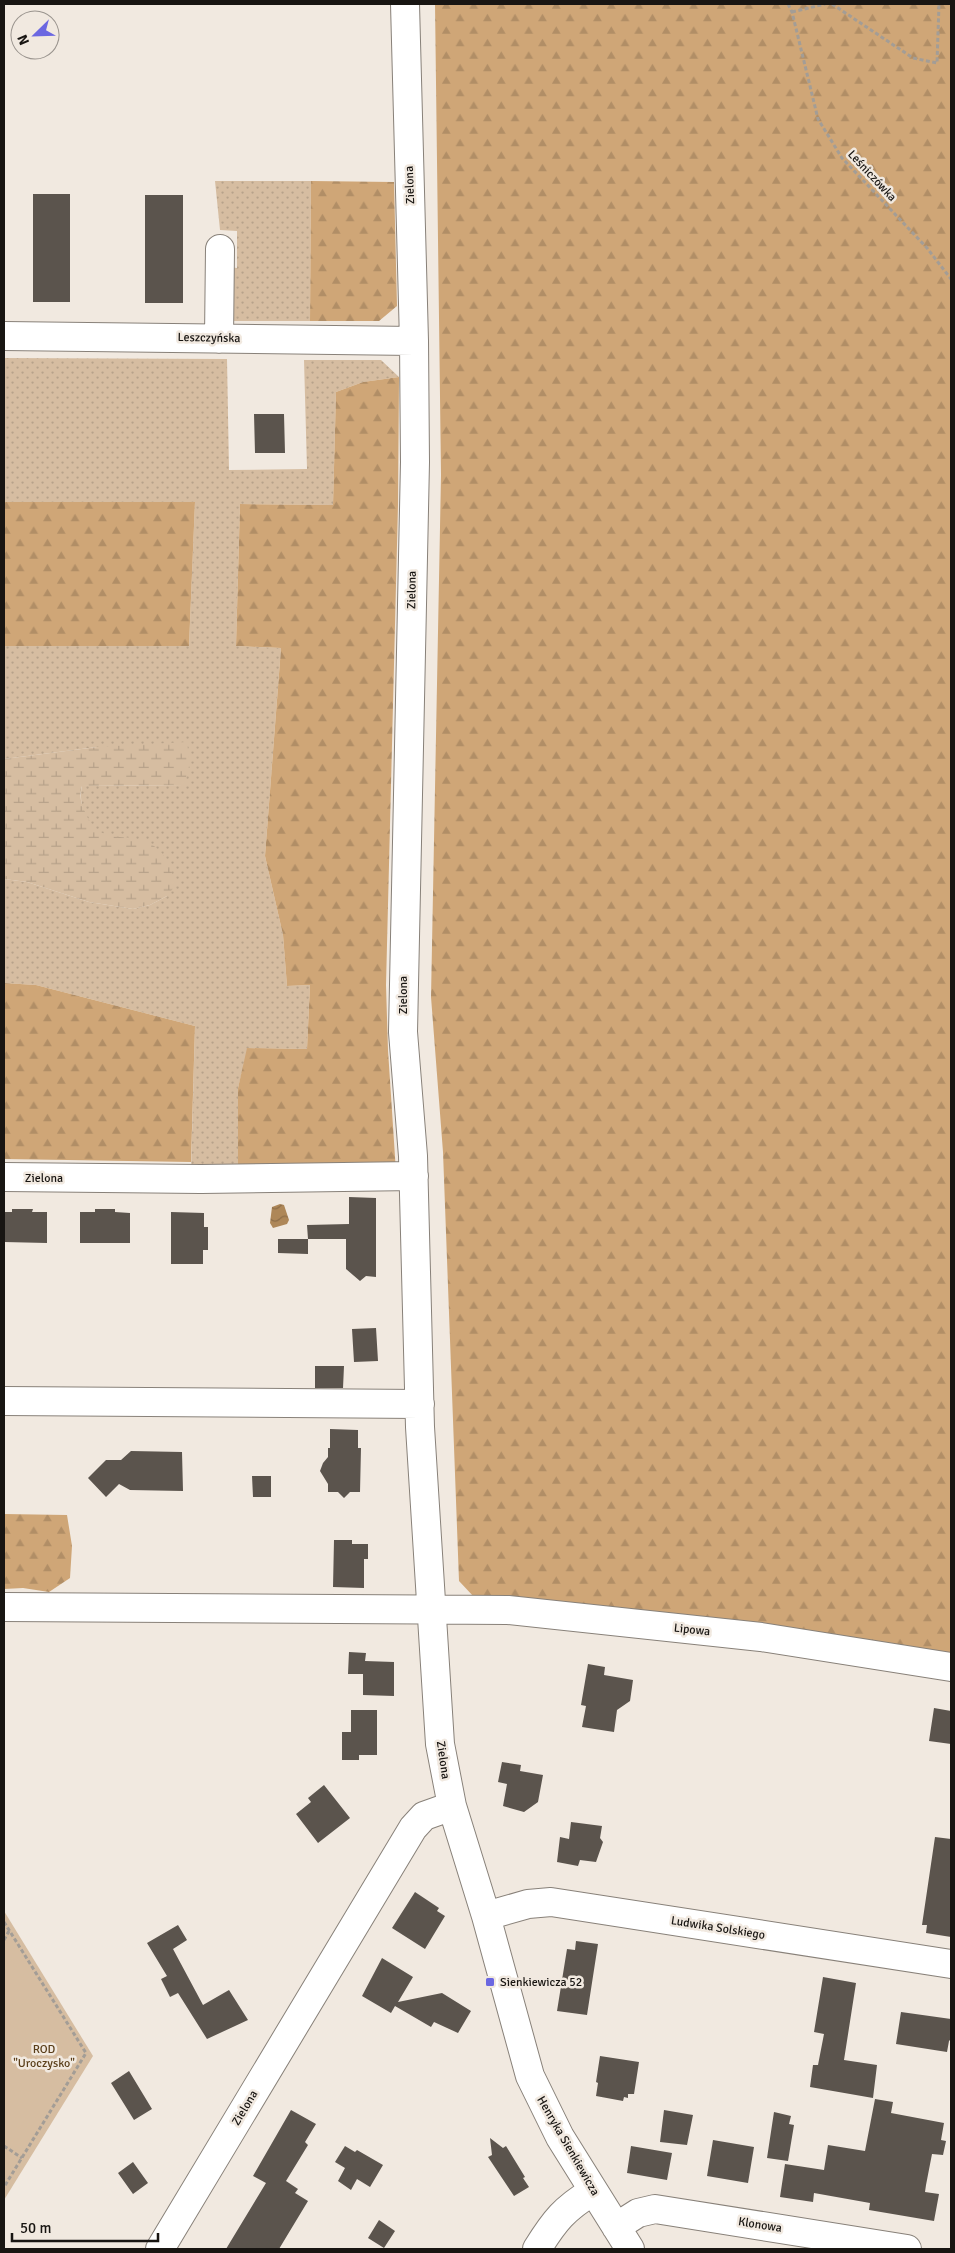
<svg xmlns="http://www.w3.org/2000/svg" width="955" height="2253" font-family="Signika,sans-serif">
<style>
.grass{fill:url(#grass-dots)}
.forest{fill:url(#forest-firs)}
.wetland{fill:url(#wetland-marsh)}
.garden{fill:#d6bda1}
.water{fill:url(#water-waves)}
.building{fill:#5b544d}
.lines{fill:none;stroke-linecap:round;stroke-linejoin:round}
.minor-casing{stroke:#888179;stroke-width:30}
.path{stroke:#a39d96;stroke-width:3;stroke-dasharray:4 2.5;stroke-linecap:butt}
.minor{stroke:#fff;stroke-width:28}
.poi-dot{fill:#6b67e1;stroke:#f1e9e0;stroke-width:2}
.labels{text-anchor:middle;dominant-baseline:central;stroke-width:5;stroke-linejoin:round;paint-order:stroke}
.street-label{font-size:12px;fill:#181512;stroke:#f1e9e0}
.poi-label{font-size:12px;fill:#181512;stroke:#f1e9e0;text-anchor:start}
.park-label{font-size:12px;fill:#5a3e19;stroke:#f1e9e0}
</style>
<defs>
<pattern id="grass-dots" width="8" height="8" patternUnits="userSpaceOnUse" patternTransform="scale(1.25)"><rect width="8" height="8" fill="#d6bda1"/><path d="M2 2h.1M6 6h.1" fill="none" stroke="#b7a28a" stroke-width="1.8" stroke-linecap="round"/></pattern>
<pattern id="forest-firs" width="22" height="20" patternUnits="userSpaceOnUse" patternTransform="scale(1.25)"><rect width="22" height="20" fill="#cfa677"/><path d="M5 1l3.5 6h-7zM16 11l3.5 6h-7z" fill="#b18e66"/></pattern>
<pattern id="wetland-marsh" width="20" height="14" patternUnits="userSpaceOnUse" patternTransform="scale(1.25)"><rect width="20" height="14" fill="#d6bda1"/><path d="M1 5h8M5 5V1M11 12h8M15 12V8" fill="none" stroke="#b7a28a"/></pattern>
<pattern id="water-waves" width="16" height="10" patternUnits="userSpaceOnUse" patternTransform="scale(1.25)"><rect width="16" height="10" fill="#ae8758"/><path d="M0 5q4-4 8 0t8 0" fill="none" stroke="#8d6d47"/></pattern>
</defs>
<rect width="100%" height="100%" fill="#f1e9e0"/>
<path class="grass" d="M215,181H311L310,321H229V267L237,268V231L220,230Z
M4,358L227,359L229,470L307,469L304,360H381L399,377L363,382L336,392L333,505L240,504L236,646L281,648L265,856L283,935L287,986L310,985L307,1049L248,1048L238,1088V1172L191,1171L195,1026L36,985L4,983V879L27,882L89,902L133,909L150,905L167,896L137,840C125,838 109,839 98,833C85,823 78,801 82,786L184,785L97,747L4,759V646H189L195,502H4Z"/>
<path class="forest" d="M435,4H951V1667L474,1597L459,1581L443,1152L431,997L441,475Z
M311,181L394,182L397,306L379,321H310Z
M399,377L398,505L386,985L388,1050L396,1172H238V1088L247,1048L307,1049L310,985L287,986L283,935L265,856L281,648L236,646L240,504L333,505L336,392L363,382Z
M4,502H195L189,646H4Z
M4,983L36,985L195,1026L191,1162L4,1159Z
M4,1514L67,1515L72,1546L70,1578L49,1592L23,1588L4,1589Z"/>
<path class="wetland" d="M187,742L190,766L184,785L82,786C79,796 81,803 85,812C101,850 127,828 154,846C168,856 172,870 175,886L167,896L150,905L133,909L89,902L27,882L4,879V759L97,747Z"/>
<path class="garden" d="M4,1911L93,2056L4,2200Z"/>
<path class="water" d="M280,1204L284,1205L289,1220L287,1224L273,1228L270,1223L272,1207Z"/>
<path class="building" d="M33,194H70V302H33Z
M145,195H183V303H145Z
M254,414H284L285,453H255Z
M349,1197L376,1198V1277L366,1276L360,1281L346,1269V1239H308L307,1225L349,1224Z
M12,1209H33L32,1212H47V1243L4,1242V1212H12Z
M95,1209H115V1212L130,1213V1243H80V1212H95Z
M171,1212L204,1213V1227H208V1250H203V1264H171Z
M278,1239H308V1254L278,1253Z
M376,1328L378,1361L354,1362L352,1329Z
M315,1366H344L343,1388H315Z
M330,1429L358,1430V1448H361L360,1492H350L344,1498L338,1492H328V1484L320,1471L323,1463L328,1457V1448H330Z
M131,1451L182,1452L183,1491L130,1490L119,1484L106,1497L88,1478L106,1460H121Z
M252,1476H271V1497H253Z
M334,1540H352V1544H368V1559H364V1588L333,1587Z
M349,1652L366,1653L365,1661L394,1662V1696L363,1695V1674H348Z
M588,1664L605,1667L604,1675L633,1680L630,1701L617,1710L614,1732L582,1727L586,1706L581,1705Z
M934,1708L951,1711V1744L929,1741Z
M351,1710H377V1755H359V1760H342V1732H351Z
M502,1762L521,1765L520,1771L543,1775L538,1802L524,1812L503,1806L507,1784L498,1782Z
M324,1785L350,1818L318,1843L296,1814L311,1802L308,1798Z
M571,1822L602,1826L600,1838L603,1842L596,1862L580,1860L578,1866L557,1862L560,1837L569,1839Z
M935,1837L951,1839V1937L926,1933L927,1925H922Z
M415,1892L439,1908L437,1911L445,1916L425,1949L392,1928Z
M178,1925L187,1940L173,1949L203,2005L229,1990L248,2020L207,2039L178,1993L170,1997L161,1979L167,1976L147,1943Z
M576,1941L598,1944L587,2015L557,2011L567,1949L575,1950Z
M382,1958L413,1977L398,2002L442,1993L471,2011L458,2033L434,2022L431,2027L395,2006L391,2013L362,1996Z
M823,1977L856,1983L844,2060L877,2065L873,2098L810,2087L813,2065H818L824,2034L814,2032Z
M901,2012L951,2019V2039L949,2041L947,2052L896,2044Z
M600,2056L639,2062L634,2094H628V2098L624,2097L623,2101L596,2096L598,2083L596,2082Z
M129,2071L152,2109L134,2120L111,2083Z
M875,2099L893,2102L891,2113L944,2123L941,2140L946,2141L943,2155L932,2154L926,2185L925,2192L939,2194L934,2221L869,2210L870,2203L814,2193L813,2202L780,2197L785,2164L824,2170L828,2145L865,2151Z
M291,2110L316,2124L305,2142L308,2145L286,2181L298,2189L295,2193L308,2201L279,2249H226L266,2183L253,2176Z
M664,2110L693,2115L687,2145L660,2142Z
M774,2112L791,2116L789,2124L794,2125L788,2161L767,2158Z
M490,2138L503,2148L506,2146L525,2177L523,2178L529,2187L514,2196L488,2157L492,2155Z
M713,2140L754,2147L748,2183L707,2176Z
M345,2146L355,2152L357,2150L383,2165L370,2187L357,2179L351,2190L338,2181L345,2168L335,2162Z
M631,2146L672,2153L667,2180L627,2173Z
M133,2162L148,2183L133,2194L118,2173Z
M379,2220L395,2231L384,2248L368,2238Z"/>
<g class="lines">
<defs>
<path id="minor" d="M405,4L414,341L415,462L403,1032L413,1156L420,1427L440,1744L452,1806L486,1916L530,2076L560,2137L630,2249
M4,336L414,341
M219,339L220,249
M4,1177L201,1179L414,1176
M4,1401L420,1404
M4,1607L508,1610L761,1637L951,1667
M486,1916L528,1904L551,1902L951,1964
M616,2227L638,2213L655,2209L907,2249
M160,2249L413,1828L424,1816L452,1806
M537,2249C555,2220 564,2209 593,2191"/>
</defs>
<use href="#minor" class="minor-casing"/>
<path class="path" d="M788,4L792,12L818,119L842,158L927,248L951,279
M832,4L913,58L937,63L939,4
M792,12L825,4
M4,1922L86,2053L4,2187
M4,1940L9,1931
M4,2146L22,2158"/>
<use href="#minor" class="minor"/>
</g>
<rect class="poi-dot" x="485" y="1977" width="10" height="10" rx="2.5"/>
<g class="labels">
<g class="street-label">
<text transform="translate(872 176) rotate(47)">Leśniczówka</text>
<text transform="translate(410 185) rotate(-92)">Zielona</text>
<text transform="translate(209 338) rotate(1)">Leszczyńska</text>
<text transform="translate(412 590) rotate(-89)">Zielona</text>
<text transform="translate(403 995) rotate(-90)">Zielona</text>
<text x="44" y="1178">Zielona</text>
<text transform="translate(692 1630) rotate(6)">Lipowa</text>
<text transform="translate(443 1760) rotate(82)">Zielona</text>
<text transform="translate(718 1928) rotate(9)">Ludwika Solskiego</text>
<text transform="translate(245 2108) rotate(-59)">Zielona</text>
<text transform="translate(568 2146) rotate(60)">Henryka Sienkiewicza</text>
<text transform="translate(760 2225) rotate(9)">Klonowa</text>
</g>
<g class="poi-label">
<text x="500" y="1982">Sienkiewicza 52</text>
</g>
<g class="park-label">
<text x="44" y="2049">ROD<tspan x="44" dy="14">"Uroczysko"</tspan></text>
</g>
</g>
<rect width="955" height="2253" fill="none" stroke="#181512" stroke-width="10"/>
<g transform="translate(35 35) rotate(247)"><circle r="24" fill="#f1e9e0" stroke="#9a948e"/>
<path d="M0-4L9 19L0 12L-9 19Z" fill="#6b67e1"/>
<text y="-8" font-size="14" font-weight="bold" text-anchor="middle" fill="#181512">N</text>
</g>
<path d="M12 2233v8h146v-8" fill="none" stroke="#181512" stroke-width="2.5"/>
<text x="20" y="2233" font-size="15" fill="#181512" stroke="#f1e9e0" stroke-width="4" paint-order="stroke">50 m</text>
</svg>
